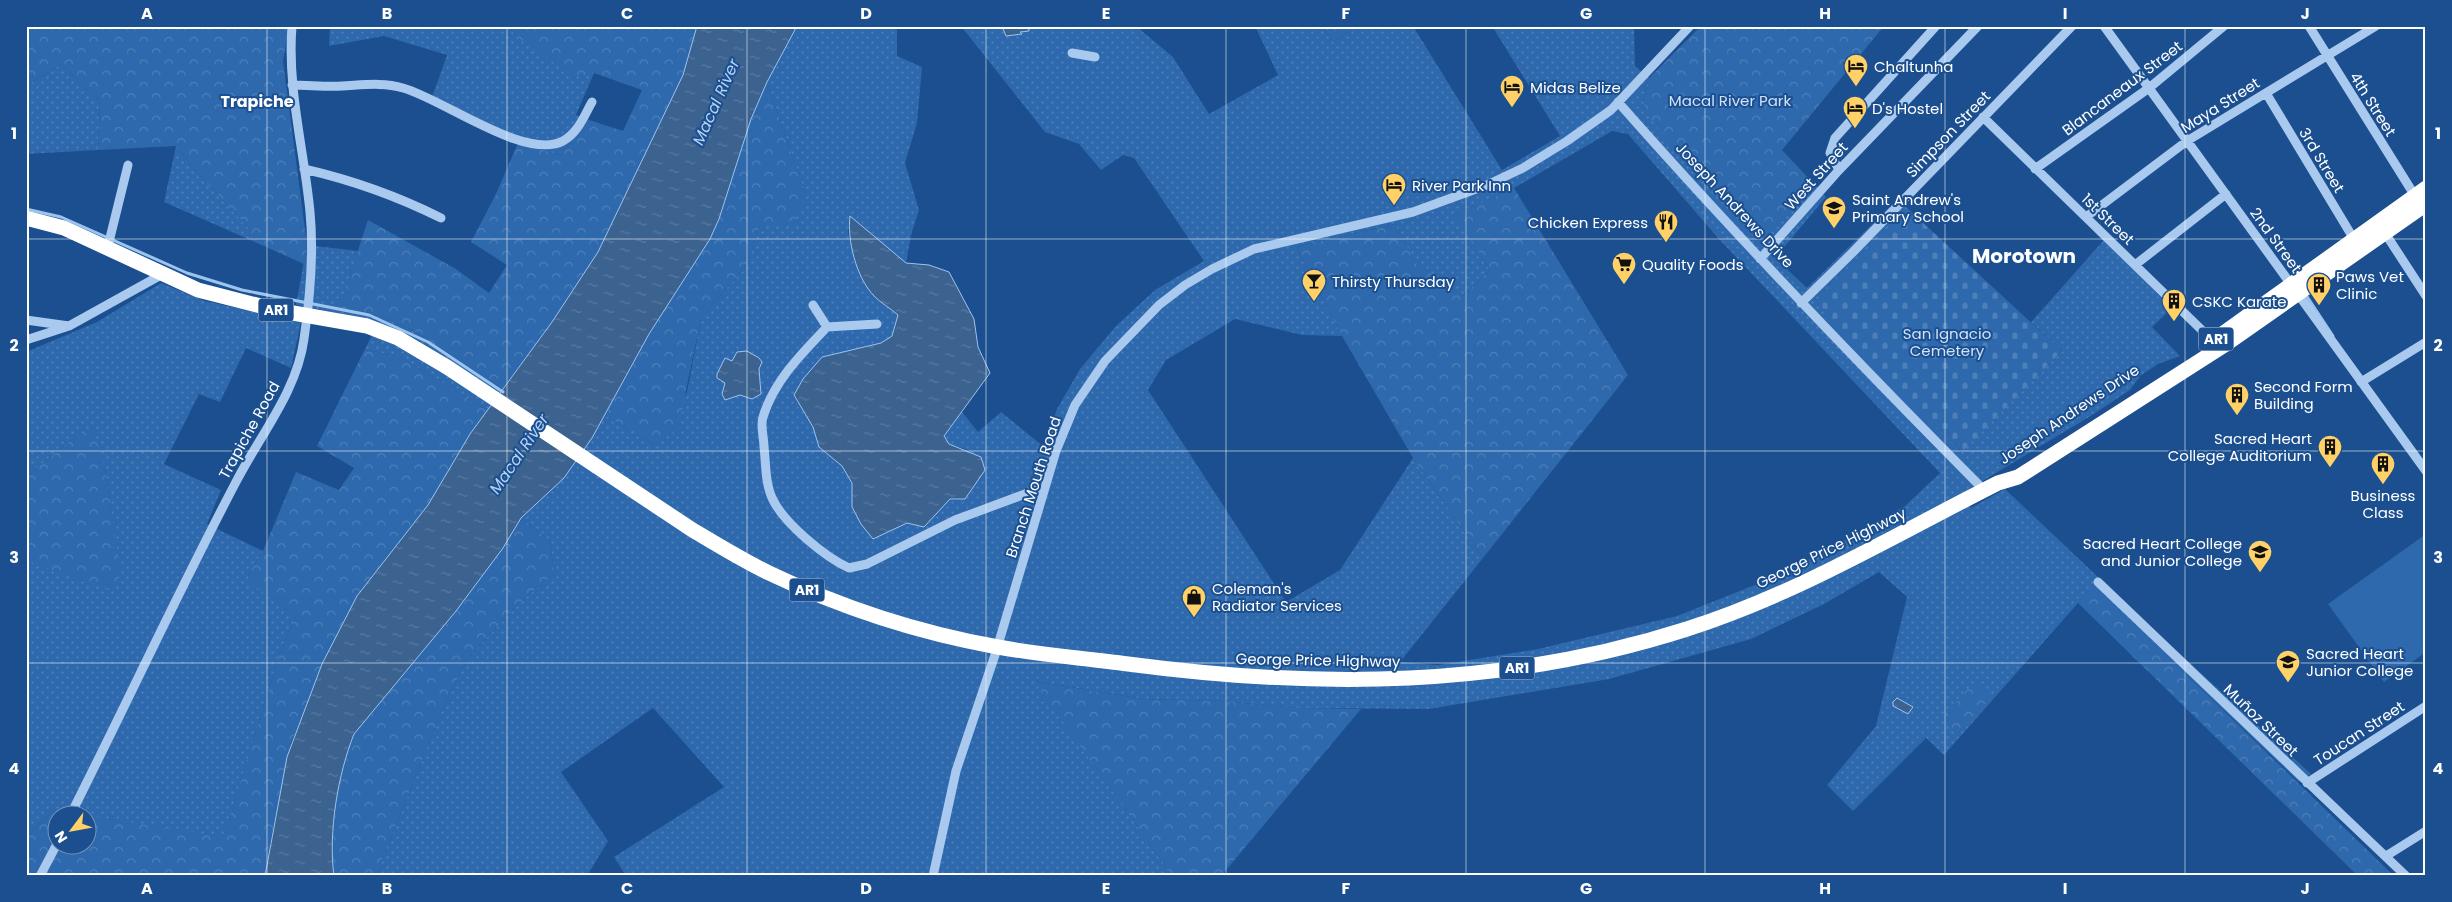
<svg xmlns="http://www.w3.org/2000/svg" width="2452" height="902" font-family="Poppins,sans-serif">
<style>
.grass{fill:url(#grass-dots);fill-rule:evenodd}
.forest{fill:url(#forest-crowns)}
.cemetery{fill:url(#cemetery-stones)}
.garden{fill:#2e69ad}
.water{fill:url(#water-ripples);stroke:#9cc4f0}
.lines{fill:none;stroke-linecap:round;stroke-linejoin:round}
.stream{stroke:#9cc4f0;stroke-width:3}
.minor{stroke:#a9c9ee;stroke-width:9}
.highway{stroke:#fff;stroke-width:15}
.grid{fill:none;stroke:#fff;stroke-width:1;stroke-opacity:0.55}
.labels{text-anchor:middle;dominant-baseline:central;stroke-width:4;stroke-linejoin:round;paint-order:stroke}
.shield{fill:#1b4f8f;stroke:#bbcadd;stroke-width:1}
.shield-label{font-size:14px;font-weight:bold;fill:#fff}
.poi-label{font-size:15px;fill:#fff;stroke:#1b4f8f;text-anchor:start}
.street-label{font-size:15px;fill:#fff;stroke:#1b4f8f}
.park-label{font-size:15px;fill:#cfe3fa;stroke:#1b4f8f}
.neighbourhood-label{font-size:16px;font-weight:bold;fill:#fff;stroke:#1b4f8f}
.water-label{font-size:16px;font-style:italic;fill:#b5d3f5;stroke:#1b4f8f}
.district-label{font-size:20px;font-weight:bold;fill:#fff;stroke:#1b4f8f}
.neatline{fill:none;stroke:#fff;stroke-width:2}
.grid-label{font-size:16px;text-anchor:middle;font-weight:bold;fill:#fff}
</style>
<defs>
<pattern id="grass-dots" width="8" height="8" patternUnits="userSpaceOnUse" patternTransform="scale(1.25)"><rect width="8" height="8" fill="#2e69ad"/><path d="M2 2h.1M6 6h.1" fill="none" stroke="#4d80b9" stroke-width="1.8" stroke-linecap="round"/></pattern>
<pattern id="forest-crowns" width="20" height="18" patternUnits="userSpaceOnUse" patternTransform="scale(1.25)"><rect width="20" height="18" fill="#2e69ad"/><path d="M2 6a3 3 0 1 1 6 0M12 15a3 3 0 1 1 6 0" fill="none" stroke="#4d80b9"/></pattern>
<pattern id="cemetery-stones" width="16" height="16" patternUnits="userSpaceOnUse" patternTransform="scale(1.25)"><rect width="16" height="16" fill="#2e69ad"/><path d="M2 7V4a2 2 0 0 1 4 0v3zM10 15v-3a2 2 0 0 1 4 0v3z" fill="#4d80b9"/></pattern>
<pattern id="water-ripples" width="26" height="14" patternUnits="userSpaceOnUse" patternTransform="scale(1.25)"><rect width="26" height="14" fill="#3c6290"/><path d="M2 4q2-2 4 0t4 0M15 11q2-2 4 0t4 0" fill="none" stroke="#597aa1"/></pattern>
</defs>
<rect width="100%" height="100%" fill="#1b4f8f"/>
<path class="grass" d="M330,26H507L523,42L594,73L576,115L589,120L560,155L518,143L430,103L447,55L384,36L329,46Z
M797,26H897V56L922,67L917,123L905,163L919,210L911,235L906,263L850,217L848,233L860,273L873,295L898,315L892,336L881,343L822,357L794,395L813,427L819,447L842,466L852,483V507L965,499L984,470L968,450L949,444L944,436L962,412L978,432L1001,412L1043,446L1057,409L1080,369L1116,326L1155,290L1204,261L1134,158L1123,155L1101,170L1079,144L1045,132L961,26H1136L1173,57L1209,114L1278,75L1255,26H1322L1333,42L1358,26H1413L1502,170L1560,136L1492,26H1634L1635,66L1649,78L1643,101L1761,243L1815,185L1826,197L1775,258L1807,288L1898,199L1906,207L1820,294L1961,452L2062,351L2031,322L2104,240L2172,308L2152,327L2180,356L2158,364L2140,376L2130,390L2089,417L1966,491L1971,508L2005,489L2156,632L2311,774L2299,782L2096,588L2078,603L1944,755L1926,738L1853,811L1827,785L1876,726L1907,597L1879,572L1824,604L1751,639L1609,679L1429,709L1298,708L1223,701L1143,699L1035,681L1164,864L1170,876H626L614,857L724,787L653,708L561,772L608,841L587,876H381L380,865L440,715L467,659L518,604L554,574L550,541L521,518L564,478L592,438L605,415L654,445L687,392L701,318L747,265L760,225L806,196L767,82ZM1612,131L1628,134L1719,239L1940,473L1905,506L1847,539L1780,575L1677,616L1538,649L1438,665L1400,662L1483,558L1413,458L1340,570L1286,602L1148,390L1166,360L1235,319L1302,335L1342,336L1296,247L1395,224L1415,262L1463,296L1490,270L1456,215L1514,188Z
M62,64L100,102L98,150L26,154V86Z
M176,146L194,169L266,247L164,202Z
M307,245L358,251L340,308L372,313L414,331L502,389L487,410L402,358L365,349L372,335L450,360L407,334L373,320L296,305Z
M161,283L205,301L301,322L291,368L246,348L220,402L199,394L164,464L221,490L207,524L263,551L248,575L251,583L296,617L280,652L224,838L53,811L26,836V557L35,564L112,516L105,468L80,433L26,477V352L97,322Z"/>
<path class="forest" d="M26,26H289L283,61L307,245L304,264L266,247L194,169L176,146L98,150L100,102L62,64L26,86Z
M507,26H697L683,75L598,252L552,322L502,389L414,331L372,313L339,308L368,220L456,269L489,293L507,265L471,242L496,194L518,143L560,155L589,120L623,131L642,90L594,73L575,77L523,42Z
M1322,26H1358L1333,42Z
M1701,26H1884L1782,150L1815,185L1761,244L1654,124L1643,101L1649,78Z
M767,82L806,196L794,225H760L747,265L701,318L678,429L654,445L605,415L649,334L710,239L719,219L751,119Z
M1514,188L1628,375L1483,558L1413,458L1342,336L1296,247L1395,224L1415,262L1463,296L1490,270L1455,215Z
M365,349L402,358L487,410L455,458L440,488L428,505L357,596L291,743L270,844L265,876H26V836L53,811L78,814H58V844H88V816L224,837L280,652L296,617L251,584L248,575L263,551L296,472L339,490L354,468L317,446Z
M93,431L105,468L120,569L117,586L109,590L35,564L26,557V477L80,433Z
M521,518L550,541L554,574L518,604L467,659L440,715L380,865L381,876H334C328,832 338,774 354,734C412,663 474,596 521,518Z
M2096,587L2394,876H2358L2078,603Z
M1034,681L1143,699L1223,701L1298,708L1361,709L1221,876H1170L1164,864Z
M1975,681L1992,696L1958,733L1942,718Z"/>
<path class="cemetery" d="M1906,207L2062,351L1962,452L1825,320L1820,294Z"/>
<path class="garden" d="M2426,534V652L2384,682L2328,604Z"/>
<path class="water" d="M697,26H797L767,82L751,119L719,219L710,239L649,334L592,438L564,478L521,518L503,548L456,611L354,734C338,774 328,832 334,876H265L287,757L322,664L357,596L428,505L470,434L552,322L598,252L683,75Z
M1002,26H1026L1029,29V31L1020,32L1022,34L1006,36Z
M850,216L906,263L929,265L949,272L974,319L978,347L990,373L944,436L949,444L981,457L985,470L965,499H950L924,527L907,523L873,539L861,524L852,507V483L842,466L819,447L813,427L794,395L803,379L822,357L881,343L892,336L898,315C890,308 881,303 874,296C856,277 847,240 850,216Z
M747,351L759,358L762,362L759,369L761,394L752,399L740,395L725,400L722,394L725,383L717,378V374L725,358L732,361L737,352Z
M1897,698L1913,707L1908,714L1893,706V702Z"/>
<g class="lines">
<path class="stream" d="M26,209L61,217L187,273L242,290L369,315L428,342L503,392
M2306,295L2333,336"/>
<path class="minor" d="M2104,26L2426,471
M2309,26L2415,196
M1072,53L1095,57
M292,85C309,85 326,87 342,86C363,85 383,82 403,88C443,99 525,161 563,141C578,133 584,116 592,102
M2266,93L2355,241
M1618,102C1736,236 1859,364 1984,490
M1983,117L2213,341
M304,169C352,180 397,196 441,218
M2035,169L2149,88L2224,26
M1839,170L1830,153L1835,138L1936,26
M2086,217L2187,141L2376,26
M2385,233L2426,296
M107,250L128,165
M1760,259L1839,170L1978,26
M2135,265L2226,194
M1801,303L1853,252L2072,26
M813,305L827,327C802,353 774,381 763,417C760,425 764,438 764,447C766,464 765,484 773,500C785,524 825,557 849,568L867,564L955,520L1036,490L1043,491
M26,320L69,326L161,275
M827,327L877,324
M26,340L66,327
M2361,382L2426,342
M2098,582L2406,876
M2307,783L2426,706
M71,814C127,703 179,590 237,480C261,434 297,391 304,339C310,298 314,253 310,212C304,149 287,89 292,26
M2386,856L2426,831
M40,876L58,842
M933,876L956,771L995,655L1056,451L1075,405L1105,361L1159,305L1185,285L1212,269L1254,249L1413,212L1487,185L1523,168L1567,141L1611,110L1690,26"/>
<path class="highway" d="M26,218L64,228L198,290L276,310L367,326L398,338L447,367L691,529C716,544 742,560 769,573C840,607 920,633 998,647C1041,655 1084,658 1128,664C1317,689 1503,688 1687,629C1797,594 1895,535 1998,483L2018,477L2223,346L2426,204
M2218,337L2426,188"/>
</g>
<path class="grid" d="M267,26V876M507,26V876M747,26V876M986,26V876M1226,26V876M1466,26V876M1705,26V876M1945,26V876M2185,26V876M26,239H2426M26,451H2426M26,663H2426"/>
<defs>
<symbol id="hotel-pin" viewBox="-11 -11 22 30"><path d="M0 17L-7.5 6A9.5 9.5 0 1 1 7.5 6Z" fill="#ffd166" stroke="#1b4f8f"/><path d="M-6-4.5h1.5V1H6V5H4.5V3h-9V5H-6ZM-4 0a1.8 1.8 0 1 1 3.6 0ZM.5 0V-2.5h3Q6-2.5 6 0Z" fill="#111"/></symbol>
<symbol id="school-pin" viewBox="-11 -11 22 30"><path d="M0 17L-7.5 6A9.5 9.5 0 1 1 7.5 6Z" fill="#ffd166" stroke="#1b4f8f"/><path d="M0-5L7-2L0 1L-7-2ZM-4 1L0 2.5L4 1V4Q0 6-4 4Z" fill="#111"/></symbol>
<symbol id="restaurant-pin" viewBox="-11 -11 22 30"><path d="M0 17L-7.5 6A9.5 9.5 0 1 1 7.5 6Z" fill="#ffd166" stroke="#1b4f8f"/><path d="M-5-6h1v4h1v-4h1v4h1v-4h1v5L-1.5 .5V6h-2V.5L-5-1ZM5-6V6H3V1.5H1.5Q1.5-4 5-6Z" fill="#111"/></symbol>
<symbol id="supermarket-pin" viewBox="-11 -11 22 30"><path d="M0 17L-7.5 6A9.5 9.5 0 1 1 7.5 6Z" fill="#ffd166" stroke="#1b4f8f"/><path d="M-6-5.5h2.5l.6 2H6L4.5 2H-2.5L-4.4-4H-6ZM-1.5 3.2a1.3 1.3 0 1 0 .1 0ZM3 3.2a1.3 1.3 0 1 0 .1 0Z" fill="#111"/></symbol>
<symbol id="bar-pin" viewBox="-11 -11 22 30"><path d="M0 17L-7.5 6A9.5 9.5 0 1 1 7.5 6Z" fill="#ffd166" stroke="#1b4f8f"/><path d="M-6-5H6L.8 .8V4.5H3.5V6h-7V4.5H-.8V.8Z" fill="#111"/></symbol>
<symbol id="building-pin" viewBox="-11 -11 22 30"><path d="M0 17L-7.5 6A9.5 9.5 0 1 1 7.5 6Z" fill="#ffd166" stroke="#1b4f8f"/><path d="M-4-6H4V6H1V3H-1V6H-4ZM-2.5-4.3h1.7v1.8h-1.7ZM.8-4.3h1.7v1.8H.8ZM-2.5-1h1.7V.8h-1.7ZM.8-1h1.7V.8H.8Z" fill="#111"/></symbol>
<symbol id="university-pin" viewBox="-11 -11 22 30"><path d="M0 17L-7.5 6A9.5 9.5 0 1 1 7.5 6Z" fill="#ffd166" stroke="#1b4f8f"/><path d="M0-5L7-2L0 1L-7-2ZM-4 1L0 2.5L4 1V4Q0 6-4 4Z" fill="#111"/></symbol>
<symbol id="shop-pin" viewBox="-11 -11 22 30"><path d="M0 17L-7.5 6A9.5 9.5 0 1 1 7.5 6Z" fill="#ffd166" stroke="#1b4f8f"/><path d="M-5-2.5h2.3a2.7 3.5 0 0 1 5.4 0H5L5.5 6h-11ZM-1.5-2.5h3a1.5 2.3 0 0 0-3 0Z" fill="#111"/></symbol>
</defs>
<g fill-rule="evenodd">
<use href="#hotel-pin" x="1842" y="52" width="28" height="38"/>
<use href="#hotel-pin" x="1498" y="73" width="28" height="38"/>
<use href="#hotel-pin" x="1841" y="94" width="28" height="38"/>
<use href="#hotel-pin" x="1380" y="171" width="28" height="38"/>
<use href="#school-pin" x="1820" y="194" width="28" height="38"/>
<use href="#restaurant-pin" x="1652" y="208" width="28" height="38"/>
<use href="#supermarket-pin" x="1610" y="250" width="28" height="38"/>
<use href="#bar-pin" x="1300" y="267" width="28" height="38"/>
<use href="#building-pin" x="2305" y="271" width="28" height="38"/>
<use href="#building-pin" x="2160" y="287" width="28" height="38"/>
<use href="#building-pin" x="2223" y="381" width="28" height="38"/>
<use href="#building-pin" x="2316" y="433" width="28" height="38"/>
<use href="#building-pin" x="2369" y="450" width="28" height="38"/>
<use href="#university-pin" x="2246" y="538" width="28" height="38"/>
<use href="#shop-pin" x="1180" y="583" width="28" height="38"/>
<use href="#university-pin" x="2274" y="648" width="28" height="38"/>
</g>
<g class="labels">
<g class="shield">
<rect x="258.5" y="298.5" width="35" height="23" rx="4"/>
<rect x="2198.5" y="327.5" width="35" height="23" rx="4"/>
<rect x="789.5" y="578.5" width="35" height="23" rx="4"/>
<rect x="1499.5" y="656.5" width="35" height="23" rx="4"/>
</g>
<g class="shield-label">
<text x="276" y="310">AR1</text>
<text x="2216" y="339">AR1</text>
<text x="807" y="590">AR1</text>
<text x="1517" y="668">AR1</text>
</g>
<g class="poi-label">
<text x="1874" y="66">Chaltunha</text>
<text x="1530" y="87">Midas Belize</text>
<text x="1872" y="108">D's Hostel</text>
<text x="1412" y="185">River Park Inn</text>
<text x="1852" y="199">Saint Andrew's<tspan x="1852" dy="17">Primary School</tspan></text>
<text x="1648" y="222" text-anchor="end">Chicken Express</text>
<text x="1642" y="264">Quality Foods</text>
<text x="2336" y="276">Paws Vet<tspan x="2336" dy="17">Clinic</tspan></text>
<text x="1332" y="281">Thirsty Thursday</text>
<text x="2192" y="301">CSKC Karate</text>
<text x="2254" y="386">Second Form<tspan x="2254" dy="17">Building</tspan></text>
<text x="2312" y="438" text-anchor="end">Sacred Heart<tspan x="2312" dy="17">College Auditorium</tspan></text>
<text x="2383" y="495" text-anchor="middle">Business<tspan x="2383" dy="17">Class</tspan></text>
<text x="2242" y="543" text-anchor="end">Sacred Heart College<tspan x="2242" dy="17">and Junior College</tspan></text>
<text x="1212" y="588">Coleman's<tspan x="1212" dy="17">Radiator Services</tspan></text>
<text x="2306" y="653">Sacred Heart<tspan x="2306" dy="17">Junior College</tspan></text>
</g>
<g class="street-label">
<text transform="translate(2122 88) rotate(-37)">Blancaneaux Street</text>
<text transform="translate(2373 104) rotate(58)">4th Street</text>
<text transform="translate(2220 105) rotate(-32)">Maya Street</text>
<text transform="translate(1948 134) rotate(-46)">Simpson Street</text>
<text transform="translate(2322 160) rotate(59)">3rd Street</text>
<text transform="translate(1816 176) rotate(-48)">West Street</text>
<text transform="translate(1735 205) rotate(47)">Joseph Andrews Drive</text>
<text transform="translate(2108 219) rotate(44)">1st Street</text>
<text transform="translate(2276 240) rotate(54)">2nd Street</text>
<text transform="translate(2069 414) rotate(-34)">Joseph Andrews Drive</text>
<text transform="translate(249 430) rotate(-61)">Trapiche Road</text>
<text transform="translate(1033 487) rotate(-72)">Branch Mouth Road</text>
<text transform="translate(1831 548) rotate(-26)">George Price Highway</text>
<text transform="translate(1318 660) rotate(1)">George Price Highway</text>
<text transform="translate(2261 720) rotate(44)">Muñoz Street</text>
<text transform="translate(2359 733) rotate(-33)">Toucan Street</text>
</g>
<g class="park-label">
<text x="1730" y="100">Macal River Park</text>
<text x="1947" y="333">San Ignacio<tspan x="1947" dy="17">Cemetery</tspan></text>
</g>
<g class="neighbourhood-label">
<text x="257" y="101">Trapiche</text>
</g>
<g class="water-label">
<text transform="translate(716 102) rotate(-66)">Macal River</text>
<text transform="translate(519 454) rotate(-56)">Macal River</text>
</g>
<g class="district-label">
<text x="2024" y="256">Morotown</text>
</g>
</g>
<rect width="2452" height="902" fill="none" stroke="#1b4f8f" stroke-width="55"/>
<g transform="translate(72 830) rotate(238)"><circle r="24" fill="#1b4f8f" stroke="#7695bc"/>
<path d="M0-4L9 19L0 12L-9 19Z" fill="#ffd166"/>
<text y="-8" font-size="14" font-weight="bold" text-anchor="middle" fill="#ffffff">N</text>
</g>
<rect x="28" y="28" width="2396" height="846" class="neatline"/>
<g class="grid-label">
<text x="147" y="19">A</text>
<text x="387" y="19">B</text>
<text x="627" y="19">C</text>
<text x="866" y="19">D</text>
<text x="1106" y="19">E</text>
<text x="1346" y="19">F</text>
<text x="1586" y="19">G</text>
<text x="1825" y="19">H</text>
<text x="2065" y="19">I</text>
<text x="2305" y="19">J</text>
<text x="14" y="139">1</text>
<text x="2438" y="139">1</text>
<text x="14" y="351">2</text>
<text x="2438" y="351">2</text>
<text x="14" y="563">3</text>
<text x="2438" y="563">3</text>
<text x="14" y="774">4</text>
<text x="2438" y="774">4</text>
<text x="147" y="894">A</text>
<text x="387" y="894">B</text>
<text x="627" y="894">C</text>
<text x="866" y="894">D</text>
<text x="1106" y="894">E</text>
<text x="1346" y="894">F</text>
<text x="1586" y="894">G</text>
<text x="1825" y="894">H</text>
<text x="2065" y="894">I</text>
<text x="2305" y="894">J</text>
</g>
</svg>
